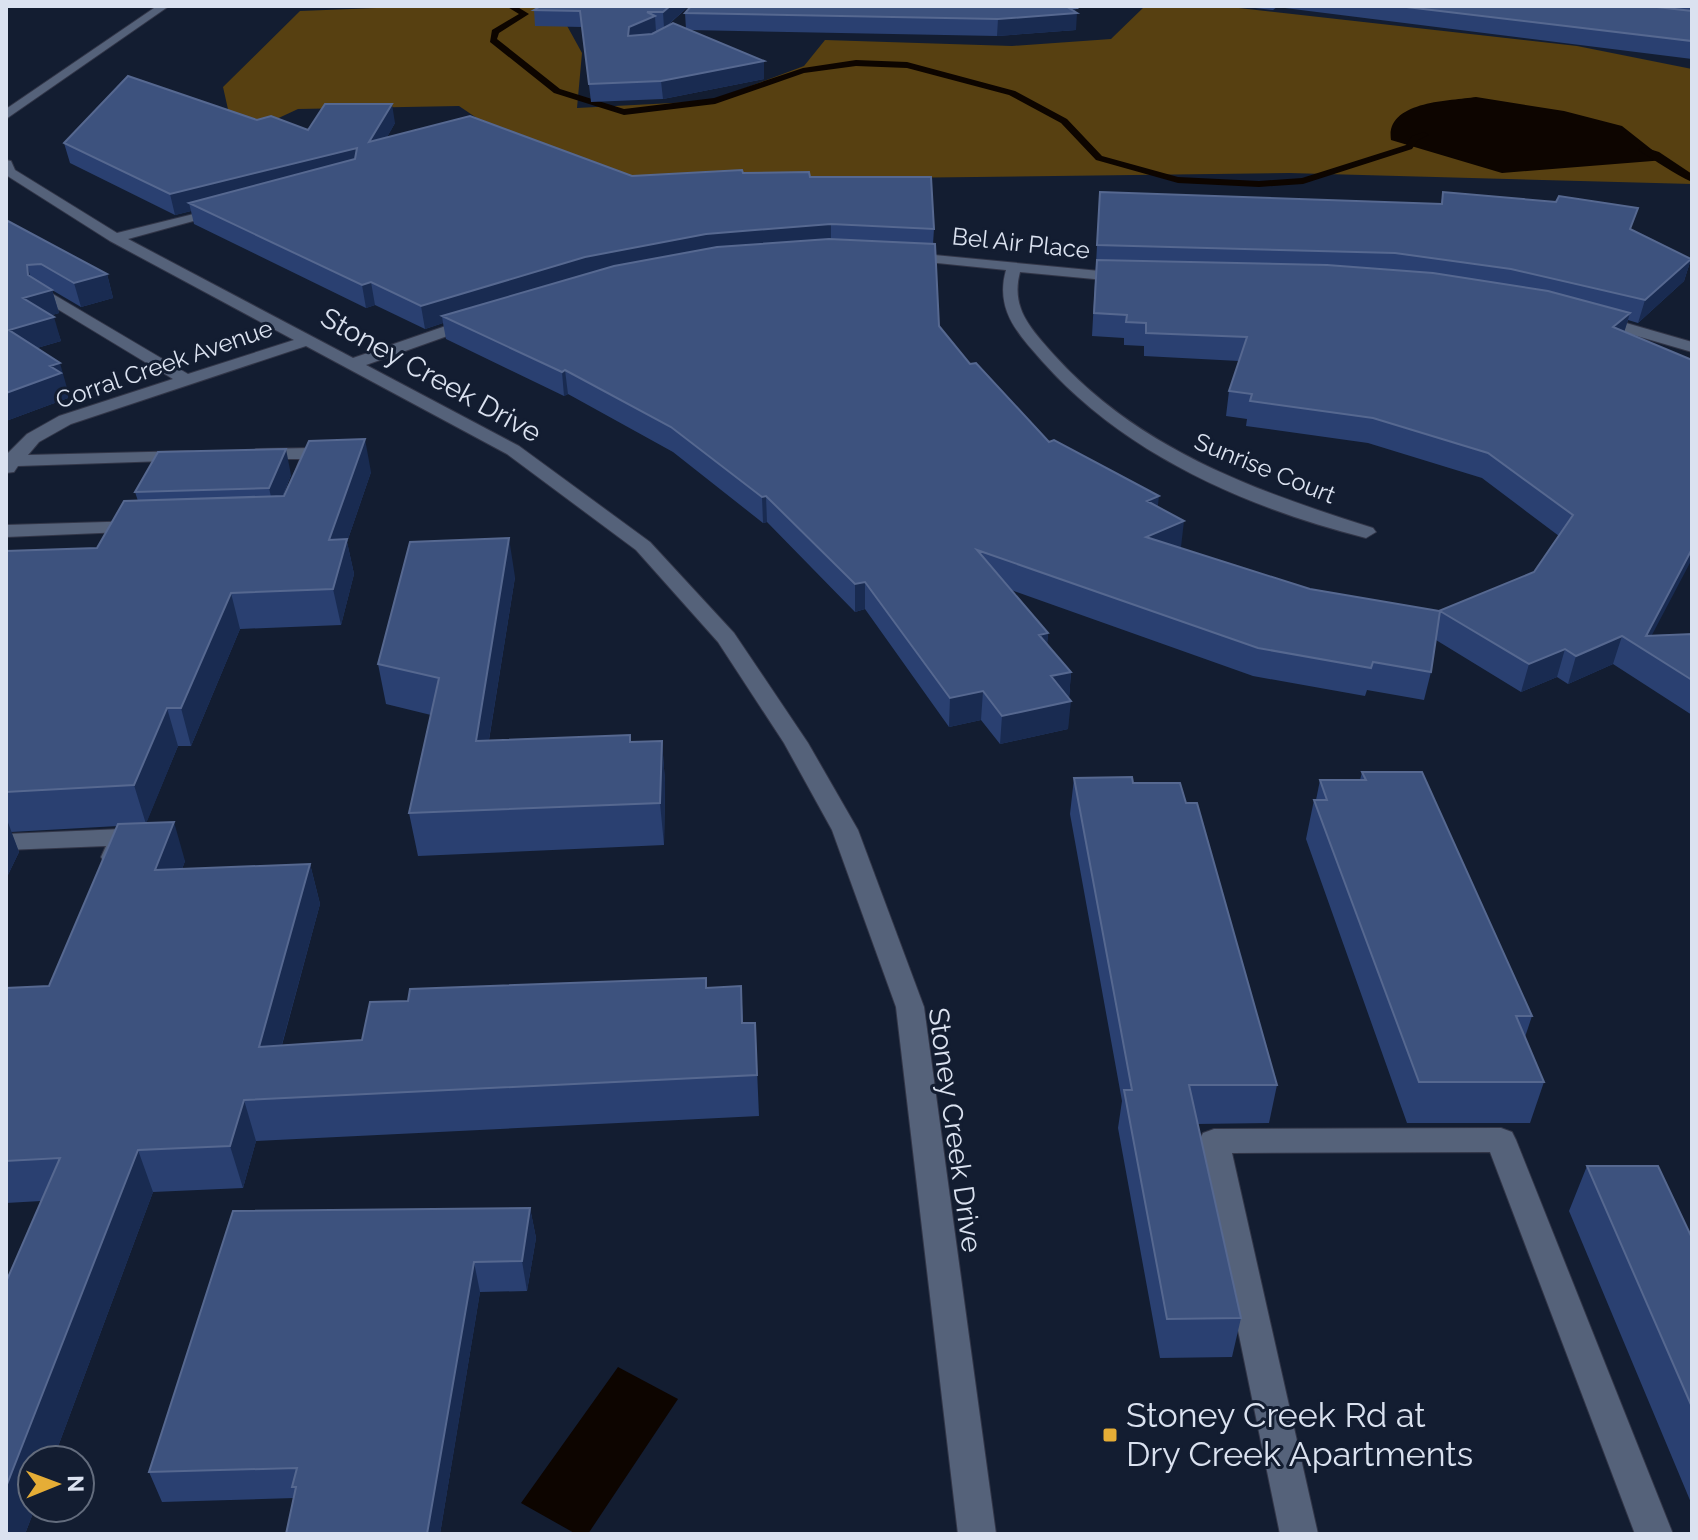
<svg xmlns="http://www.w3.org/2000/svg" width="1698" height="1540" font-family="Raleway,sans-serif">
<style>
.green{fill:#574011}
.water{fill:#0d0500}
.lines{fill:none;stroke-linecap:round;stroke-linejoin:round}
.stream{fill:#0d0500;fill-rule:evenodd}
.minor-casing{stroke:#323648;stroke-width:2}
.minor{fill:#55627a;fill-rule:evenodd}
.wall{fill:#2a4071}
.shaded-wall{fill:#192b51}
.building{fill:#3d527e;stroke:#566890;stroke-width:2}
.poi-dot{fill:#e5ad36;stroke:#131d31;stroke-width:3}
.labels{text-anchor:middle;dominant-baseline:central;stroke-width:6;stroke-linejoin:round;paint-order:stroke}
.far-street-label{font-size:24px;fill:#dbe2f0;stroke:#131d31}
.street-label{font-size:28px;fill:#dbe2f0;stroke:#131d31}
.near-poi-label{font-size:34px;fill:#dbe2f0;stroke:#131d31;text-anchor:start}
</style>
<rect width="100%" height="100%" fill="#131d31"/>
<path class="green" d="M427,6H565L560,13L582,53L577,108L710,101L804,66L825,40L1012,46L1111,39L1145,6H1221L1577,46L1692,69V184L1289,173L571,182L459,106L298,109L270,122L232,127L223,87L300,11Z"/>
<path class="water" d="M1476,97L1564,111L1622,126L1665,160L1502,173L1391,140C1385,101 1449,101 1476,97Z
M618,1367L678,1399L588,1534H576L521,1503Z"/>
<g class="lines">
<path class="stream" d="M506,6H516L529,14L499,33L497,39L560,89L624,109L714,98L803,68L856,60L907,62L1015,91L1067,119L1102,156L1178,177L1259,181L1302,178L1406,145L1412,136L1424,132L1429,135L1418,140L1412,149L1303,184L1259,187L1178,183L1096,160L1061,123L1009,95L907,68L856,66L804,73L715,104L624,115L554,93L490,42L492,30L519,14Z
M1643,147L1659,152L1692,174V182C1674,174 1655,160 1638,150Z"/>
<defs>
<path id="minor" d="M157,6H169L6,119V109Z
M6,160L11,161L15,170L117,233L226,206V212L128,239L353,358L469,318H481V324L366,365L519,446L650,542L734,633L808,743L858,830L924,1007L996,1534H958L896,1007L832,830L784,743L718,642L636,550L507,454L306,346L71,424L39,442L28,455L188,451L194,452L197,456L194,460L18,466L14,472L6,473V455L27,434L59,416L173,379L36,296V290H46L188,374L294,340L110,241L6,175Z
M903,252L1131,274L1134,277L1126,282L1020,272C1010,309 1032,330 1055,356C1140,450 1256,491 1373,528L1376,532L1366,538C1247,508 1124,454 1042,361C1017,333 995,309 1006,270L898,259V253Z
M1595,314L1692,342V352L1589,322V316Z
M312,448L321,453L312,475L303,481L294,475L300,459H256L247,454L256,449Z
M140,521L147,523L150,527L147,531L6,537V525Z
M122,829L131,831L135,837L123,863L114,865L105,863L101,857L106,846L6,850V834Z
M1501,1128L1512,1132L1516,1140L1673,1534H1635L1490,1152L1232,1153L1318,1534H1280L1199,1141L1203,1133L1214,1129Z"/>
</defs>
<use href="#minor" class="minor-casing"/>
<use href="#minor" class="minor"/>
</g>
<path class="wall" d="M541,6H689L667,26L686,29L685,13L1075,12L1076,30L997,36L688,30L764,61V79L663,99L591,102L582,27L535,26L534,10Z
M1238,6H1692V59L1277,7L1273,10Z
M257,120L308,130L395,123L387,137L632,176L743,173L810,177L934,229L933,244L939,326L970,364L1049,442L1158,507L1181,547L1179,548L1310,589L1439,611L1534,572L1559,536L1482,478L1368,443L1246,426L1247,419L1226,416L1229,391L1239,361L1144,356V346L1124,345V338L1092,336L1100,192L1441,204L1443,192L1632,230L1691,259L1684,281L1638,323L1628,320L1624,332L1652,635L1692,634V715L1613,664L1568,684L1557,677L1521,692L1436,640L1431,672L1424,700L1367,690L1365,696L1253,676L1011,590L1048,633L1047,644L1071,672L1069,698L1068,729L1000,744L981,720L949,727L865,609L855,612L767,522L763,523L673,452L568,394L564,396L446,339L443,323L425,329L375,305L366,308L194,224L191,211L175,215L70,163L64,143Z
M6,220L107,274L113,298L81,307L52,290L59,313L52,315L61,341L37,348L67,388L66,389L68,398L6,421Z
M371,472L347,542L354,574L341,625L240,629L191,746H178L146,823L185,861L182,869L310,864L320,904L282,1045L362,1040L707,988L741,986L743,1023H755L759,1116L256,1141L243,1188L153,1192L53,1460H32V1508H35L25,1534H6L41,1201L6,1203V988L49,986L118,826L11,832L19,852L6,879V551L97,548L138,501L135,492L291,475L283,496Z
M515,577L489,740L630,742L662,741L665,782L664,845L418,856L409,813L431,715L386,704L378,664Z
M1362,772L1532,1016L1525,1037L1544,1082L1530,1123H1407L1306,839L1314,800H1316L1320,780H1360Z
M1074,778L1133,783L1186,803L1277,1085L1269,1123L1197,1124L1241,1318L1232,1357L1160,1358L1118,1128L1122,1101L1070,814Z
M1587,1166L1692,1238V1505L1569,1211Z
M530,1208L536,1238L527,1291L480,1292L440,1534H286L294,1498L162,1502L149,1472Z"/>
<path class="shaded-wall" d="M670,6H689L664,28L663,12Z
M1076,8L1075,13H1077L1076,30L997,36L998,19Z
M655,16L656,32L630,44L628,36L629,27Z
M764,61V79L663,99L661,81Z
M392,104L395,123L373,162L369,142Z
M357,148L360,168L189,203L191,211L175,215L170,194Z
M831,224V246L442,316L443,323L425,329L421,306L585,257L706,234Z
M1691,259L1684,281L1638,323L1645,300Z
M27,265L34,288L52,290L59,313L30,322L23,298L28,275Z
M107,274L113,298L81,307L74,283Z
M371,282L375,305L366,308L362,285Z
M1630,313L1623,336L1613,327Z
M54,317L61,341L16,354L9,330Z
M60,363L67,388L66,389L68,398L6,421V393L50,366Z
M565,370L568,394L564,396L562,372Z
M365,439L371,472L347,542L354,574L341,625L333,589L329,540Z
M286,449L291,475L275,514L269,488Z
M766,496L767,522L763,523L762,497Z
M1159,496L1156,522L1147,501Z
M1184,521L1181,547L1143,564L1146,537Z
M509,538L515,577L482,783L476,741Z
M1692,549V559L1644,650L1646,636Z
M865,582V609L855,612V584Z
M231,593L240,629L191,746L181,708Z
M1048,633L1046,661L1039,635Z
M1622,636L1613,664L1568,684L1576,656Z
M1565,649L1557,677L1521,692L1529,664Z
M1071,672L1069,700L1051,676Z
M983,691L981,720L949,727L950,698Z
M1071,701L1068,729L1000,744L1002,716Z
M167,708L178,746L146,824L134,785Z
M662,741L665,782L664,845L660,803Z
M6,817L19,852L6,879Z
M174,822L185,861L167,910L155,870Z
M310,864L320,904L270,1088L259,1047Z
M244,1100L256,1141L243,1188L230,1146Z
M138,1150L153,1192L53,1460H32V1508H35L25,1534H6V1487Z
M530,1208L536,1238L527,1291L522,1261Z
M474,1262L480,1292L440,1534H427Z"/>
<path class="building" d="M541,6H670L663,12H647L655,16L629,27L628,36L652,34L673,23L764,61L661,81L589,84L580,11L534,10Z
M691,6H1073L1076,8H1069L1077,13L998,19L685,13Z
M1398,6H1648L1692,11V41Z
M128,76L257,120L271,116L308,130L325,104H392L369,142L470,116L632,176L742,170L743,173L809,172L810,177H931L934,229L831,224L706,234L585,257L421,306L371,282L362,285L189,203L355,159L357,148L170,194L64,143Z
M1100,192L1442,204L1443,192L1556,202L1559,196L1638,208L1630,229L1691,259L1645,300L1511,269L1395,253L1097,245Z
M6,220L107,274L74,283L41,264L27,265L28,275L52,290L23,298L54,317L9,330L60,363L50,366L61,373L6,393Z
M829,239L935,244L939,326L970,364L976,363L1049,442L1054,440L1159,496L1147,501L1184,521L1146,537L1310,589L1439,611L1534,572L1573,515L1488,453L1373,418L1250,401L1252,394L1229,391L1247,337L1146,333V323L1126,322L1127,315L1094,313L1097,260L1327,265L1433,273L1548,291L1630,313L1613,327L1692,360V549L1646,636L1692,634V680L1622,636L1576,656L1565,649L1529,664L1440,611L1431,672L1373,662L1371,668L1258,648L977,550L1048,633L1039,635L1071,672L1051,676L1071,701L1002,716L983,691L950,698L865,582L855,584L766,496L762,497L671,427L565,370L562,372L442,316L614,266L717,247Z
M365,439L329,540L347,539L333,589L231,593L181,708H167L134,785L6,792V551L97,548L124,501L284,496L309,441Z
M286,449L269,488L135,492L158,452Z
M509,538L476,741L630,735V742L662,741L660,803L409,813L439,678L378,664L410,542Z
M1362,772H1422L1532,1016H1516L1544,1082H1419L1314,800H1327L1320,780H1366Z
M1132,777L1133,783H1180L1186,803H1197L1277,1085H1189L1241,1318L1167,1319L1124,1090H1132L1074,778Z
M174,822L155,870L310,864L259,1047L362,1040L370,1002L408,1001L410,989L706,978V988L741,986L742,1023H755L757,1075L244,1100L230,1146L138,1150L6,1487V1282L60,1158L6,1161V988L49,986L118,824Z
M1587,1166H1658L1692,1238V1407Z
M530,1208L522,1261L474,1262L427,1534H286L296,1487H292L297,1468L149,1472L233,1211Z"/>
<rect class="poi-dot" x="1102" y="1427" width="16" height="16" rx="4"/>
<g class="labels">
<g class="far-street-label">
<text transform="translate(1021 243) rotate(6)">Bel Air Place</text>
<text transform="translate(164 364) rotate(-19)">Corral Creek Avenue</text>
<text transform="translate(1265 468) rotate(22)">Sunrise Court</text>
</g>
<g class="street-label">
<text transform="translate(431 375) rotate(29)">Stoney Creek Drive</text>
<text transform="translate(955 1130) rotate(82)">Stoney Creek Drive</text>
</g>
<g class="near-poi-label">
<text x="1126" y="1415">Stoney Creek Rd at<tspan x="1126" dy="39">Dry Creek Apartments</tspan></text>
</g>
</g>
<rect width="1698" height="1540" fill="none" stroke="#dbe2f0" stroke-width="16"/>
<g transform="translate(56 1484) rotate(89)"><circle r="38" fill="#131d31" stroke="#636c7d" stroke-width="2"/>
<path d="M0-6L14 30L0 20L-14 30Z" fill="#e5ad36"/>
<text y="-12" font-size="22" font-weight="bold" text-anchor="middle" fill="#dbe2f0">N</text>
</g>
</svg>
